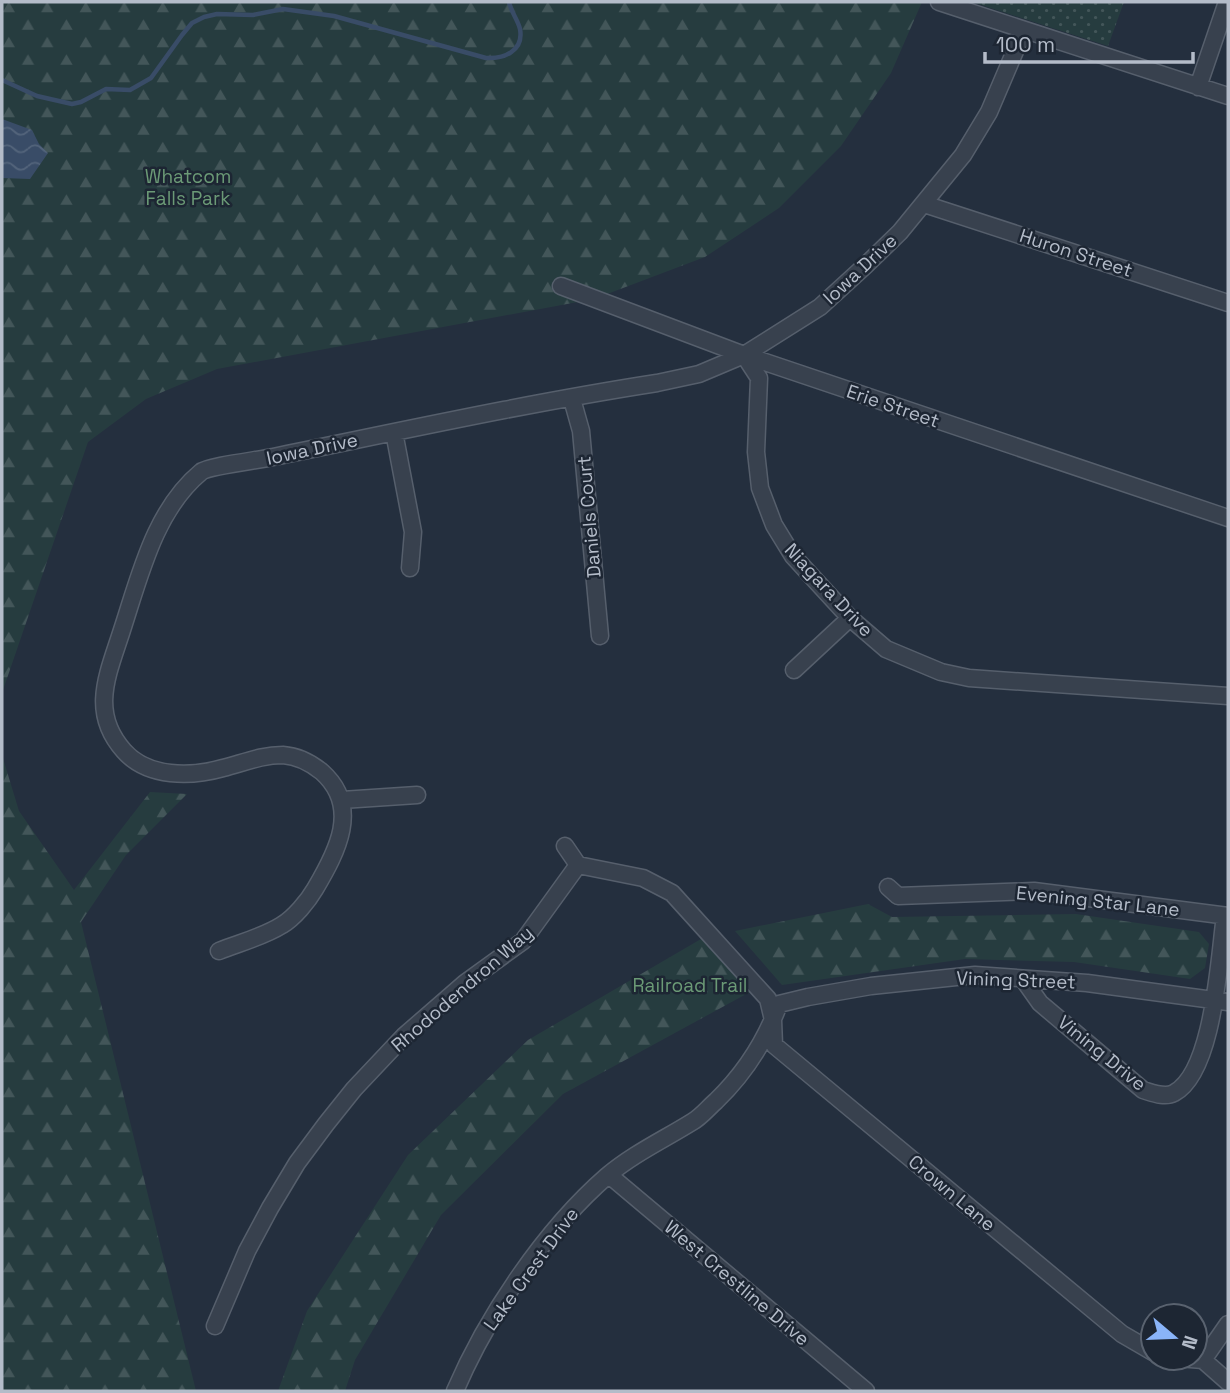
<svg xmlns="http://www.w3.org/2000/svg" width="1230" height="1393" font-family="'Space Grotesk',sans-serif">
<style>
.forest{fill:url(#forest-firs)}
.park{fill:url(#park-dots)}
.water{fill:url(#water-waves)}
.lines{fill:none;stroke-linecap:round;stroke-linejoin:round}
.stream{stroke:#394c67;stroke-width:4.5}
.minor-casing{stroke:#565f6c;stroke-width:19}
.minor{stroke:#38414e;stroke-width:16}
.labels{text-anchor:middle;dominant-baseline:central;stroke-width:5;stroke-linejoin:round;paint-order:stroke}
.park-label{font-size:19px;fill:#6b9a76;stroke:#1d2633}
.street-label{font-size:19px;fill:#b4bcc9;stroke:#1d2633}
</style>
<defs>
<pattern id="forest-firs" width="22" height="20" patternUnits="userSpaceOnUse" patternTransform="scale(1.75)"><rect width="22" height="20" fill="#263c3f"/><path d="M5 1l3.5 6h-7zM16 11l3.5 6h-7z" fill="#435659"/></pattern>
<pattern id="park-dots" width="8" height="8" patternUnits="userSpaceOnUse" patternTransform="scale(1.75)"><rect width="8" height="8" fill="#263c3f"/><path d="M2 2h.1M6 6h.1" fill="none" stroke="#435659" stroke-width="1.8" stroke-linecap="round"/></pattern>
<pattern id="water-waves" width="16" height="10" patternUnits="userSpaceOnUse" patternTransform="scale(1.75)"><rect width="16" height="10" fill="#394c67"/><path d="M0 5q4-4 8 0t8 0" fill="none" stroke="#53647b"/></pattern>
</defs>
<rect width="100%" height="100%" fill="#242f3e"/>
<path class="forest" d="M2,2H922L891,73L841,146L779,208L705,257L594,299L217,369L146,399L88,442L2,693Z
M2,755L19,811L74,890L150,792L187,794L126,855L81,922L196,1391H2Z
M868,904L892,917L1076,914L1199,932L1209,944L1205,968L1190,979L1074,962L965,959L782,985L735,931Z
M701,939L750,992L563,1094L441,1215L355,1360L345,1391H278L307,1311L408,1155L528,1040Z"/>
<path class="park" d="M972,2H1124L1108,46Z"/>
<path class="water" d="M2,119L32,130L39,144L48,153L30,179L2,178Z"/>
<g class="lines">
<path class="stream" d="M2,80L37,96L72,104L81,102L106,89L130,90L151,78L182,35L192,23L204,17L217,14L253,15L283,9L334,16L486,58C504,59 524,51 520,29C518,20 511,12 509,2"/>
<defs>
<path id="minor" d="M939,2L1228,96
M1198,87L1227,2
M924,204L1228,303
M561,286L744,355L1228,518
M744,355L759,378L756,452L760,488L774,525L793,556L850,618L886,649L941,672L969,678L1228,696
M572,399L581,431L600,636
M394,432L413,532L410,568
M794,670L850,618
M342,800L417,795
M565,846L578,865
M888,887L898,896L1034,891L1228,916
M219,951C239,943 263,937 282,925C294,918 308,901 315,889C337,852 361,807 322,772C311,763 297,756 283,755C261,755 243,763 223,768C191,777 148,778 124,751C89,712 108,674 122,630C140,575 155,510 201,472C208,466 260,460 273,457C401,431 528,403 657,383L699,374L744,355L820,307L866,265L900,232L963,155L989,112L1024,30
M1023,979L1040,1003L1143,1090C1153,1093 1165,1098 1174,1093C1214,1072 1219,957 1225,916
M609,1175L866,1391
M215,1326L247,1251L270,1208L297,1163L326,1124L354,1089L404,1036L465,983L523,941L578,865L643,878L672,893L768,999L773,1020L774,1045L1122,1334L1153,1352
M1178,1358L1203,1360L1228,1382
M1203,1360L1228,1324
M455,1391C487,1316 545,1230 607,1176C633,1154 663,1140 692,1122C701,1117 708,1108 716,1101C745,1073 765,1042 779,1004L808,997L871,986L975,975L1087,983L1228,1002"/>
</defs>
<use href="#minor" class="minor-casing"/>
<use href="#minor" class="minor"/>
</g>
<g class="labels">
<g class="park-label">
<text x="188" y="176">Whatcom<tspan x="188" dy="22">Falls Park</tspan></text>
<text x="690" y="985">Railroad Trail</text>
</g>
<g class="street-label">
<text transform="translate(1076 253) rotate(18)">Huron Street</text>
<text transform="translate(860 269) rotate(-43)">Iowa Drive</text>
<text transform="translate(893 406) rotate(19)">Erie Street</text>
<text transform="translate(312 449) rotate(-12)">Iowa Drive</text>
<text transform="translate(589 517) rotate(-95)">Daniels Court</text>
<text transform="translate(829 590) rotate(47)">Niagara Drive</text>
<text transform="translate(1098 901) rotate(6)">Evening Star Lane</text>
<text transform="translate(1016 980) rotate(2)">Vining Street</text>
<text transform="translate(462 989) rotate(-41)">Rhododendron Way</text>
<text transform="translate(1102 1053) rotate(39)">Vining Drive</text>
<text transform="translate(952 1193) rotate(40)">Crown Lane</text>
<text transform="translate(531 1269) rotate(-54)">Lake Crest Drive</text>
<text transform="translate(737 1283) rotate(40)">West Crestline Drive</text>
</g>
</g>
<rect width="1230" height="1393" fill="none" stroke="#b4bcc9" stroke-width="7"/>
<g transform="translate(1174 1337) rotate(109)"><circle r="33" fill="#1d2633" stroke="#59626f" stroke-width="2"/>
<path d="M0-5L12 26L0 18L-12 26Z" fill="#8ab4f8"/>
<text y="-10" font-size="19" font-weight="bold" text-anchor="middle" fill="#b4bcc9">N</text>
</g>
<path d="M985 52v10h208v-10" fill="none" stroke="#b4bcc9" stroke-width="3.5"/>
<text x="996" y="52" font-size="21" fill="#b4bcc9" stroke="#1d2633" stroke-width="5" paint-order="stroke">100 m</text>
</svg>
